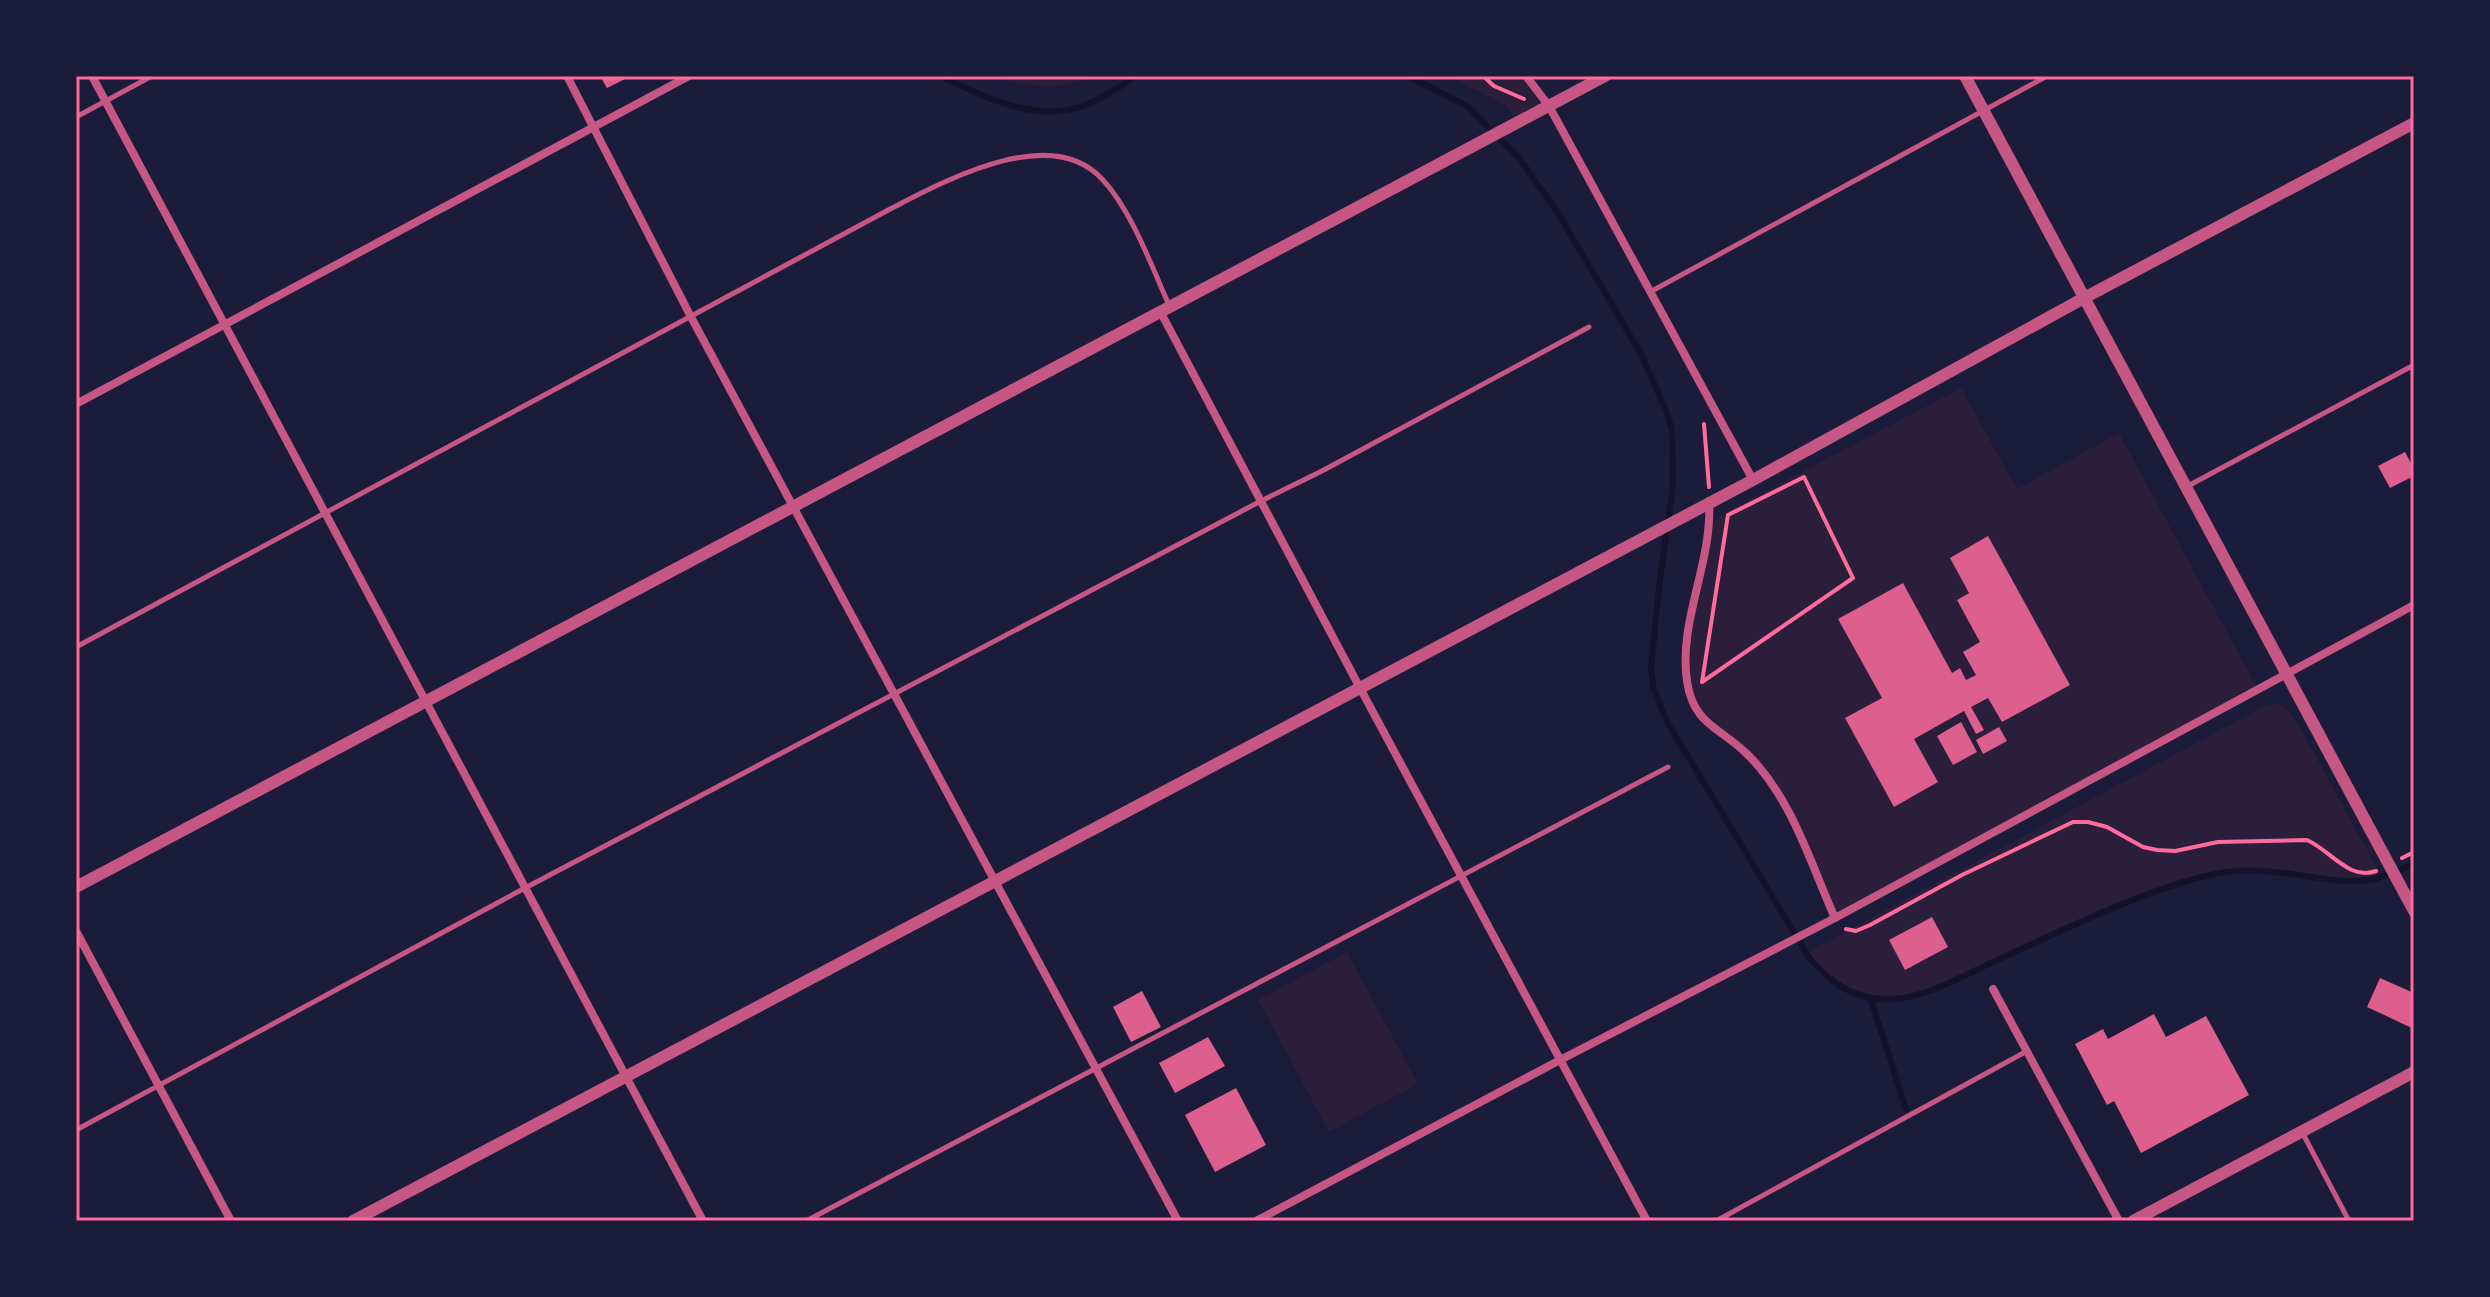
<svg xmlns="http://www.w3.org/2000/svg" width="2490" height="1297" font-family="Roboto,sans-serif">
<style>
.green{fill:#2a1e3b}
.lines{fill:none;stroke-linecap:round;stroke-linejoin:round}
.stream{stroke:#12122b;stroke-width:6}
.building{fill:#dd5f8e}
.path{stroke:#ff6b9d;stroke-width:4}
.service{stroke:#c65784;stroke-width:5}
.minor{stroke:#c65784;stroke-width:8}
.tertiary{stroke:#c65784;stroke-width:12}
.neatline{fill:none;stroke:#ff6b9d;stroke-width:3}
</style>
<rect width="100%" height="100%" fill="#1b1b3a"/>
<path class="green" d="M993,76H1095C1061,91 1027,88 993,76Z
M1449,76H1526L1549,106L1516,124L1508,107Z
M1961,388L2017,489L2119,433L2258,689L1835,918L1771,781L1695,710L1685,660L1709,525L1726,512Z
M2276,703L2284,706L2296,720L2382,877C2327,889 2275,865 2219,873C2145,885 2056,933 1988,964C1952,980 1913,1004 1873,1000C1845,997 1820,976 1806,953L2261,708Z
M1347,952L1418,1084L1329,1132L1258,1000Z"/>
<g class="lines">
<path class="stream" d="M940,76C985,97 1038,125 1088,104C1105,97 1121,86 1136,76
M1408,76L1467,106L1519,158L1558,213L1641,354L1665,408L1672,429L1673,486L1659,586L1651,667L1653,687L1667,722L1810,959C1833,985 1857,1001 1893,999C1928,997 1964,975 1995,961C2064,930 2132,895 2205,876C2229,870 2258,869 2284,873C2312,876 2339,884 2368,880C2384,878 2399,870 2414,864
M1871,1000L1906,1109"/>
</g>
<path class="building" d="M600,76H631L607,88Z
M2405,452L2414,469V476L2390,488L2378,466Z
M1988,536L2070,685L2002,722L1988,698L1971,707L1984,730L1976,734L1964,711L1914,739L1938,782L1894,807L1845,718L1882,698L1838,619L1903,583L1952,673L1960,668L1966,680L1976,675L1963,652L1980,642L1957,600L1969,593L1950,558Z
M1961,722L1977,752L1953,765L1937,736Z
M1999,727L2007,741L1983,754L1976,740Z
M1932,917L1948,947L1905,970L1889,940Z
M2380,978L2414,993V1029L2367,1007Z
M1142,991L1161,1027L1131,1042L1113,1007Z
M2154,1014L2166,1037L2206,1016L2249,1095L2141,1153L2114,1101L2107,1105L2075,1044L2103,1029L2108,1039Z
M1208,1037L1225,1066L1175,1093L1159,1063Z
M1236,1088L1266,1145L1215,1172L1185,1115Z"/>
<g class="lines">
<path class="path" d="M1483,76L1494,86L1524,99
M1704,424L1709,487
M1804,477L1853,578L1702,682L1728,515Z
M2402,858L2414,852
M1846,929L1856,931L1870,925L1962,875L2073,822H2088L2107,827L2143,847L2157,850L2175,851L2218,842L2307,840C2330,850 2349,881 2376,871"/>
<path class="service" d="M76,117L152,76
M1650,292L2047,76
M2186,487L2414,365
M76,647L892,208C945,181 1051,122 1103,180C1131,210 1152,267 1169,305
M76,1130L525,888L1261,501L1322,471L1589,327
M2302,1132L2349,1221
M806,1221L1668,767
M1716,1221L2027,1051"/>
<path class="minor" d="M92,76L703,1221
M567,76L691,317L1178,1221
M1526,76L1549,106L1753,480
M1160,311L1360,688L1647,1221
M76,404L689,76
M1709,501C1713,562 1678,621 1687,681C1693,724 1719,727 1746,753C1791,796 1810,862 1835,918
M76,931L231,1221
M1993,989L2119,1221
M1256,1221L1562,1059L1835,918L2414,605"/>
<path class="tertiary" d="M1965,76L2414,911
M76,887L1605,76
M353,1221L1753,480L2084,298L2414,123
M2133,1221L2414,1072"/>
</g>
<rect width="2490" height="1297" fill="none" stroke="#1b1b3a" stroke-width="156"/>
<rect x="78" y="78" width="2334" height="1141" class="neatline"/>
</svg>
